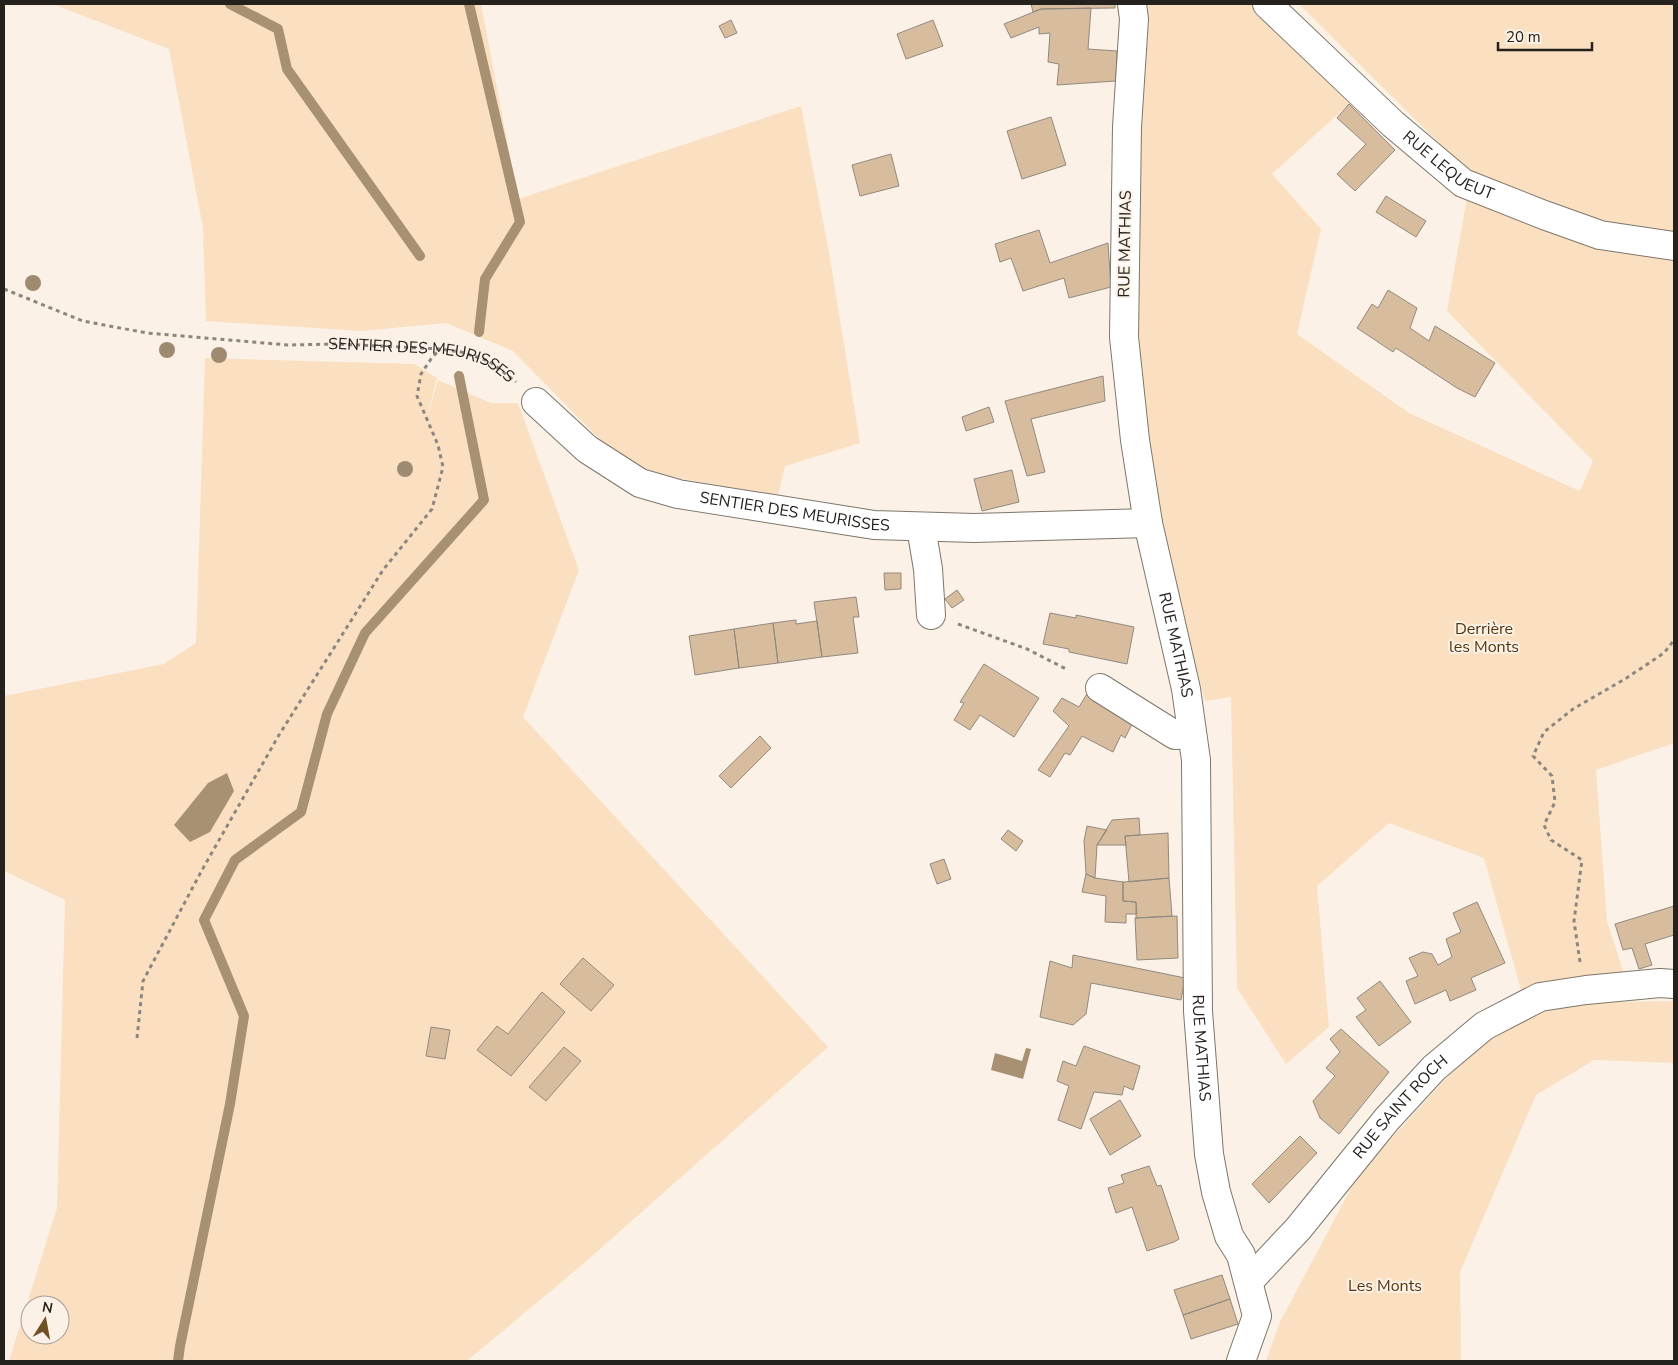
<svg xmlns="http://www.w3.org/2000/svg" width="1678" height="1365" font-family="'Nunito Sans',sans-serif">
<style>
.green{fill:#fae0c1;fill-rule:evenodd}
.water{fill:#a89072}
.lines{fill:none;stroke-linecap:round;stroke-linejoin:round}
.stream{stroke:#a89072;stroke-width:10}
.building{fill:#d7bd9e;stroke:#92897f}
.minor-casing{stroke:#7e766c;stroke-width:30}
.path{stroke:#8d867f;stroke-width:3;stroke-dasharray:4 4;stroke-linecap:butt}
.minor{stroke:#fff;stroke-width:28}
.tree{fill:#9e8a70}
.labels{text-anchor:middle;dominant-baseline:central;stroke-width:4;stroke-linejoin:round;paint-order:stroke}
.street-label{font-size:16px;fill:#25221e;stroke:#fbf1e6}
.park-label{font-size:16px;fill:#513610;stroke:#fbf1e6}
</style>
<rect width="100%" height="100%" fill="#fbf1e6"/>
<path class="green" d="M53,4H481L518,199L801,106L830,258L860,443L785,466L778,496L649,473L605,445L513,351L446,323L361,331L206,321L203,228L169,49Z
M1148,4H1253L1349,104L1272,174L1321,229L1297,334L1409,413L1580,491L1593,461L1447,311L1471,175L1301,6L1303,4H1674V743L1596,770L1607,921L1626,980L1521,990L1484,858L1389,823L1317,886L1329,1027L1286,1064L1237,988L1231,697L1205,701L1154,506L1135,328V163Z
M205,358L414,364L437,378L425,424L438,380L491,403H518L579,570L523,717L828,1047L583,1264L467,1361H9L57,1208L65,900L4,871V696L164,664L196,643ZM30,1305H60V1335H30Z
M1674,1001V1063L1594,1060L1536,1095L1460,1272L1461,1361H1266L1280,1322L1358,1175L1481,1040L1562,1003Z"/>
<path class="water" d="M227,773L234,791L210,832L190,842L174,825L208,783Z
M1026,1048L1031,1049L1023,1079L991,1070L995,1053L1022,1061Z"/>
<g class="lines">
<path class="stream" d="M230,4L278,29L287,69L420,256
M469,4L520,222L485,279L479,332
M178,1361L180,1346L230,1104L244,1016L204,920L235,860L301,812L327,714L365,633L484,500L459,376"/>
</g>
<path class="building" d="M1031,4H1115V8L1041,9L1033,12Z
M1091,8L1088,49L1117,51L1116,81L1057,85L1059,64L1048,62L1050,33L1039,34V27L1011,38L1004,24L1041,9Z
M731,20L737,33L725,38L719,26Z
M933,20L943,46L906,59L897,34Z
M1349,104L1395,150L1355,191L1337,174L1366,144L1337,118Z
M1051,117L1066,165L1022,179L1007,131Z
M891,154L899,186L860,196L852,165Z
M1386,196L1426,221L1416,237L1376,212Z
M1039,230L1050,263L1108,243L1111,287L1069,298L1064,278L1023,291L1011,258L1000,262L995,244Z
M1388,290L1417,308L1410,328L1429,341L1435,326L1495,363L1475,397L1457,388L1396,348L1393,352L1357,328L1372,304L1378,308Z
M1103,376L1105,401L1031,419L1045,472L1027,476L1005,401Z
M989,407L994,422L966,431L962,417Z
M1012,470L1019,502L982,511L974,479Z
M884,573H901V589L885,590Z
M957,590L964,600L952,608L945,599Z
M856,597L859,617H853L858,653L822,657L814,602Z
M1050,613L1076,618V615L1134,627L1127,664L1069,652V649L1043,644Z
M796,620V624L817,621L822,657L778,663L773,623Z
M773,623L778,663L739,668L734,629Z
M734,629L739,668L695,675L689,636Z
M984,664L1039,698L1014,737L980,715L970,730L954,720L964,703L960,702Z
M1088,692L1135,718L1125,738L1121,735L1113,752L1082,736L1070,755L1065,753L1050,777L1038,770L1069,726L1053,711L1062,698L1079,707Z
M760,736L771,748L731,788L719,776Z
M1139,818L1140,835L1125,836L1126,845H1097L1112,820Z
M1087,826L1107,830L1097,845L1095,878L1086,874L1084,841Z
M1008,830L1023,841L1016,851L1001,839Z
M1168,833L1169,878L1129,882L1125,836Z
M944,859L951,879L937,884L930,864Z
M1086,874L1095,878L1123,882V901L1136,902L1137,914H1126V923L1105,922L1106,896L1082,892Z
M1169,878L1172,916L1136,918V902L1123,901V882Z
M1477,902L1505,963L1471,978L1476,990L1450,1001L1446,990L1415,1004L1406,981L1418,976L1409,958L1423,952L1432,954L1438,965L1452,957L1446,939L1461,932L1453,913Z
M1674,906V935L1645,944L1652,965L1639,969L1632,948L1623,950L1615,924Z
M1177,916L1178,958L1137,960L1135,918Z
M1073,955L1185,978L1181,1000L1091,983L1086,1014L1073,1025L1040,1017L1050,961L1072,968Z
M583,958L614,985L591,1011L560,984Z
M1380,981L1411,1022L1379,1046L1356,1017L1366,1010L1357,998Z
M542,992L565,1012L511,1076L477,1050L497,1026L508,1034Z
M431,1027L450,1030L445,1059L426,1056Z
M1341,1029L1389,1072L1339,1134L1320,1118L1313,1101L1335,1076L1326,1068L1340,1052L1330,1039Z
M1084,1046L1140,1066L1133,1090L1124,1086L1122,1095L1094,1092L1081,1129L1058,1120L1069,1086L1057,1081L1063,1061L1076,1066Z
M564,1047L581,1061L546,1101L529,1087Z
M1120,1100L1141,1136L1110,1155L1090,1119Z
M1300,1136L1317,1153L1269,1203L1252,1184Z
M1149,1166L1157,1186L1161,1185L1179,1239L1174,1242L1147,1251L1132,1207L1116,1213L1108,1188L1124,1183L1121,1175Z
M1222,1275L1230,1299L1183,1315L1174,1290Z
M1230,1299L1238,1324L1191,1339L1183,1315Z"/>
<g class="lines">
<defs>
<g id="minor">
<path id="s2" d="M1132,4L1134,19L1127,127L1124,337L1135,440L1148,523L1186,689L1196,760L1198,1011L1209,1154L1216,1192L1229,1236L1241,1255L1257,1316L1241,1361"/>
<path id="s3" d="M1267,4L1393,124L1463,183L1544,215L1600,235L1674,246"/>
<path id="s4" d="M536,402L587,449L640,483L678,494L874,525L974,528L1148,523"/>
<path d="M921,527L928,569L931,615"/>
<path d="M1100,688L1175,735L1192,734"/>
<path id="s5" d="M1249,1281L1298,1229L1387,1119L1434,1068L1484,1026L1540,997L1586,990L1660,983L1674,984"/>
</g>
</defs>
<use href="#minor" class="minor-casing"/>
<g class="path">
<path id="s1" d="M4,289L83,321L147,333L288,345L337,344L440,349L461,352L489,361L516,382"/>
<path d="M958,624L1027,649L1068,670"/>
<path d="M1580,962L1574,921L1582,860L1551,840L1544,825L1555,802L1552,776L1533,756L1544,732L1573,709L1625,679L1664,653L1674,640"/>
<path d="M137,1038L143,981L202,870L279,735L383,570L432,509L443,467L438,445L417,396L421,374L431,359L440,349"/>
</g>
<use href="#minor" class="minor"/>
</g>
<g class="tree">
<circle cx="33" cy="283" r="8"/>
<circle cx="167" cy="350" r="8"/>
<circle cx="219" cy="355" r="8"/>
<circle cx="405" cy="469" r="8"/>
</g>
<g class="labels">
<g class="street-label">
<text stroke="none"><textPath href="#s3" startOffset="244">RUE LEQUEUT</textPath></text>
<text transform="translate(1125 244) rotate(-89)">RUE MATHIAS</text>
<text stroke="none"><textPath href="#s1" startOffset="428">SENTIER DES MEURISSES</textPath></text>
<text stroke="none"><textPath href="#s4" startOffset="290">SENTIER DES MEURISSES</textPath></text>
<text stroke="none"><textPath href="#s2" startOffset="646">RUE MATHIAS</textPath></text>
<text stroke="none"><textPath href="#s2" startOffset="1051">RUE MATHIAS</textPath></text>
<text stroke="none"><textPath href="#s5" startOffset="231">RUE SAINT ROCH</textPath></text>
</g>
<g class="park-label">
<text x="1484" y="629">Derrière<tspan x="1484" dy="18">les Monts</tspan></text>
<text x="1385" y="1286">Les Monts</text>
</g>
</g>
<rect width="1678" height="1365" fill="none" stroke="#25221e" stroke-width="10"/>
<g transform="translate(45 1320) rotate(11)"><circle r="24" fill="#fbf1e6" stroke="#a59e96"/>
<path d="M0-4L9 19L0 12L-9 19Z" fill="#705126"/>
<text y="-8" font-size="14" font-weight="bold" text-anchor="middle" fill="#25221e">N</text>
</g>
<path d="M1498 42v8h94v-8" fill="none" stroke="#25221e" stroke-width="2.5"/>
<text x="1506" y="42" font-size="15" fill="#25221e" stroke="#fbf1e6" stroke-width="4" paint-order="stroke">20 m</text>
</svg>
